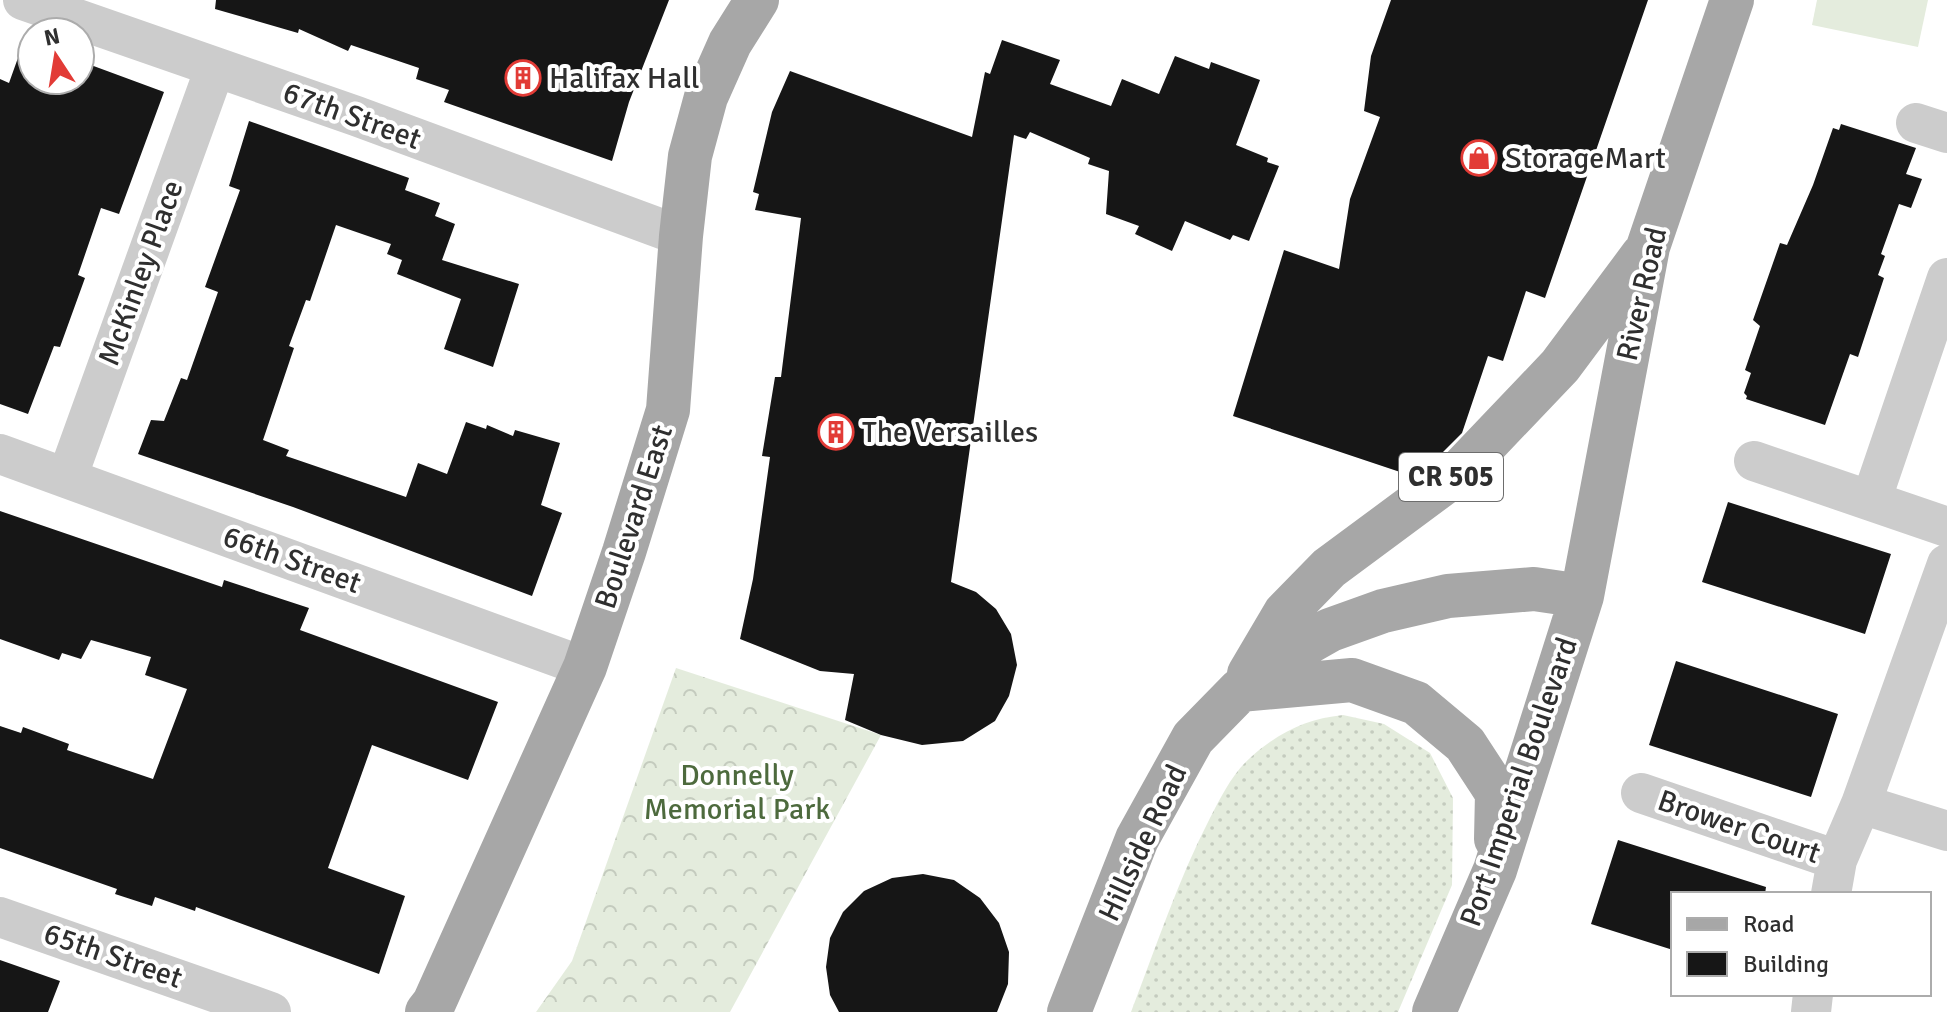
<svg xmlns="http://www.w3.org/2000/svg" width="1947" height="1012" font-family="Signika,sans-serif">
<style>
.grass{fill:url(#grass-dots)}
.forest{fill:url(#forest-crowns)}
.pitch{fill:#e4ecdd}
.building{fill:#161616}
.lines{fill:none;stroke-linecap:round;stroke-linejoin:round}
.minor{stroke:#ccc;stroke-width:40}
.primary{stroke:#a7a7a7;stroke-width:44}
.labels{text-anchor:middle;dominant-baseline:central;stroke-width:8;stroke-linejoin:round;paint-order:stroke}
.shield{fill:#fff;stroke:#6d6d6d;stroke-width:2}
.shield-label{font-size:28px;font-weight:bold;fill:#2f2f2f}
.poi-label{font-size:30px;fill:#2f2f2f;stroke:#fff;text-anchor:start}
.street-label{font-size:30px;fill:#2f2f2f;stroke:#fff}
.park-label{font-size:30px;fill:#4d6a3d;stroke:#fff}
</style>
<defs>
<pattern id="grass-dots" width="8" height="8" patternUnits="userSpaceOnUse" patternTransform="scale(2)"><rect width="8" height="8" fill="#e4ecdd"/><path d="M2 2h.1M6 6h.1" fill="none" stroke="#c4cbbe" stroke-width="1.8" stroke-linecap="round"/></pattern>
<pattern id="forest-crowns" width="20" height="18" patternUnits="userSpaceOnUse" patternTransform="scale(2)"><rect width="20" height="18" fill="#e4ecdd"/><path d="M2 6a3 3 0 1 1 6 0M12 15a3 3 0 1 1 6 0" fill="none" stroke="#c4cbbe"/></pattern>
</defs>
<rect width="100%" height="100%" fill="#fff"/>
<path class="grass" d="M1343,715L1384,724L1430,753L1453,798L1452,885L1398,1012H1131C1156,947 1178,880 1210,818C1221,797 1232,774 1250,758C1279,732 1306,719 1343,715Z"/>
<path class="forest" d="M676,668L881,735L730,1012H536L572,961Z"/>
<path class="pitch" d="M1817,0H1928L1918,47L1812,25Z"/>
<path class="building" d="M216,0H669L629,102L612,161L444,102L449,90L416,79L419,68L351,45L348,51L299,29L298,33L215,9Z
M1391,0H1648L1545,298L1526,291L1503,361L1488,356L1462,433L1443,452L1412,476L1233,416L1284,250L1339,269L1350,199L1380,117L1364,111L1371,56Z
M1002,40L1060,60L1050,84L1111,106L1122,79L1159,94L1175,56L1209,69L1211,62L1260,80L1236,145L1268,158L1267,162L1279,166L1249,241L1233,235L1230,240L1185,221L1172,251L1135,234L1139,226L1106,214L1109,171L1088,164L1090,158L1030,132L1026,139L1014,135L951,582L976,592L996,609L1011,634L1017,665L1009,696L995,721L963,741L922,745L881,735L845,720L854,674L820,671L740,639L753,579L770,457L762,456L775,377H781L801,218L755,210L759,194L753,192L772,112L790,71L972,137L985,72L990,74Z
M24,41L32,44V80H80V61L164,92L119,214L101,208L78,275L85,278L60,347L54,346L28,414L0,404V79L9,83Z
M249,121L409,178L405,190L440,203L435,216L455,224L442,260L519,284L493,367L444,349L461,299L397,274L402,260L387,254L391,244L336,225L310,301L306,300L289,346L294,348L263,440L289,450L286,456L406,497L418,463L447,474L466,422L486,429L487,425L513,436L515,430L560,443L541,505L562,513L532,596L293,507L138,454L151,420L164,421L181,378L187,380L218,292L205,287L240,190L229,186Z
M1841,124L1916,148L1906,174L1922,179L1911,208L1899,204L1881,254L1885,256L1878,275L1884,278L1858,357L1850,354L1825,425L1746,399L1747,396L1744,393L1751,373L1745,370L1760,326L1753,320L1780,243L1787,245L1813,185L1833,128L1839,130Z
M1728,502L1891,554L1865,634L1702,582Z
M0,511L222,587L224,580L309,608L300,630L498,702L468,780L372,745L328,868L405,896L379,974L196,907L195,911L155,897L152,906L115,894L117,889L0,848V726L21,733L23,727L69,744L67,750L153,779L187,689L145,675L151,657L91,640L81,659L62,653L59,660L0,639Z
M1676,661L1838,714L1811,797L1649,745Z
M1618,840L1766,887L1765,894H1673V950L1591,924Z
M923,874L954,880L980,898L999,923L1009,952L1008,984L997,1012H839L830,995L826,967L830,938L843,912L864,891L892,878Z
M0,960L60,981L48,1012H0Z"/>
<g class="lines">
<path class="minor" d="M23,0L356,116L681,236
M1916,123L1947,133
M0,454L585,667
M1754,461L1947,527
M67,478L215,68
M1871,501L1947,278
M1641,793L1837,860
M1861,804L1947,831
M1831,894L1837,860L1861,804L1947,564
M0,917L271,1012
M1811,1012L1813,994"/>
<path class="primary" d="M1249,674L1285,613L1329,568L1460,471L1560,366L1642,256
M1240,690L1352,680L1416,703L1465,744L1497,793L1496,839
M427,1012L434,1003L585,667L624,552L668,410L681,236L690,156L706,97L730,43L757,0
M1069,1012L1137,839L1193,738L1240,690L1277,660L1330,630L1383,611L1448,596L1534,589L1582,596
M1434,1012L1495,870L1582,596L1648,247L1732,0"/>
</g>
<defs>
<symbol id="building-ring" viewBox="-11 -11 22 22"><circle r="9.5" fill="#fff" stroke="#e23b36" stroke-width="1.5"/><path d="M-4-6H4V6H1V3H-1V6H-4ZM-2.5-4.3h1.7v1.8h-1.7ZM.8-4.3h1.7v1.8H.8ZM-2.5-1h1.7V.8h-1.7ZM.8-1h1.7V.8H.8Z" fill="#e23b36"/></symbol>
<symbol id="shop-ring" viewBox="-11 -11 22 22"><circle r="9.5" fill="#fff" stroke="#e23b36" stroke-width="1.5"/><path d="M-5-2.5h2.3a2.7 3.5 0 0 1 5.4 0H5L5.5 6h-11ZM-1.5-2.5h3a1.5 2.3 0 0 0-3 0Z" fill="#e23b36"/></symbol>
</defs>
<g fill-rule="evenodd">
<use href="#building-ring" x="503" y="58" width="40" height="40"/>
<use href="#shop-ring" x="1459" y="138" width="40" height="40"/>
<use href="#building-ring" x="816" y="412" width="40" height="40"/>
</g>
<g class="labels">
<rect class="shield" x="1399" y="453" width="104" height="48" rx="6"/>
<g class="shield-label">
<text x="1451" y="477">CR 505</text>
</g>
<g class="poi-label">
<text x="549" y="78">Halifax Hall</text>
<text x="1505" y="158">StorageMart</text>
<text x="862" y="432">The Versailles</text>
</g>
<g class="street-label">
<text transform="translate(352 116) rotate(20)">67th Street</text>
<text transform="translate(141 273) rotate(-70)">McKinley Place</text>
<text transform="translate(1642 294) rotate(-77)">River Road</text>
<text transform="translate(634 517) rotate(-72)">Boulevard East</text>
<text transform="translate(292 560) rotate(20)">66th Street</text>
<text transform="translate(1519 782) rotate(-71)">Port Imperial Boulevard</text>
<text transform="translate(1739 827) rotate(19)">Brower Court</text>
<text transform="translate(1143 843) rotate(-65)">Hillside Road</text>
<text transform="translate(113 956) rotate(19)">65th Street</text>
</g>
<g class="park-label">
<text x="737" y="775">Donnelly<tspan x="737" dy="34">Memorial Park</tspan></text>
</g>
</g>
<rect x="1671" y="892" width="260" height="104" fill="#ffffff" stroke="#acacac" stroke-width="2"/>
<rect x="1687" y="918" width="40" height="12" fill="#a7a7a7" stroke="#acacac" stroke-width="2"/>
<text x="1743" y="932" font-size="24" fill="#2f2f2f">Road</text>
<rect x="1687" y="952" width="40" height="24" fill="#161616" stroke="#acacac" stroke-width="2"/>
<text x="1743" y="972" font-size="24" fill="#2f2f2f">Building</text>
<g transform="translate(56 56) rotate(348)"><circle r="38" fill="#ffffff" stroke="#acacac" stroke-width="2"/>
<path d="M0-6L14 30L0 20L-14 30Z" fill="#e23b36"/>
<text y="-12" font-size="22" font-weight="bold" text-anchor="middle" fill="#2f2f2f">N</text>
</g>
</svg>
